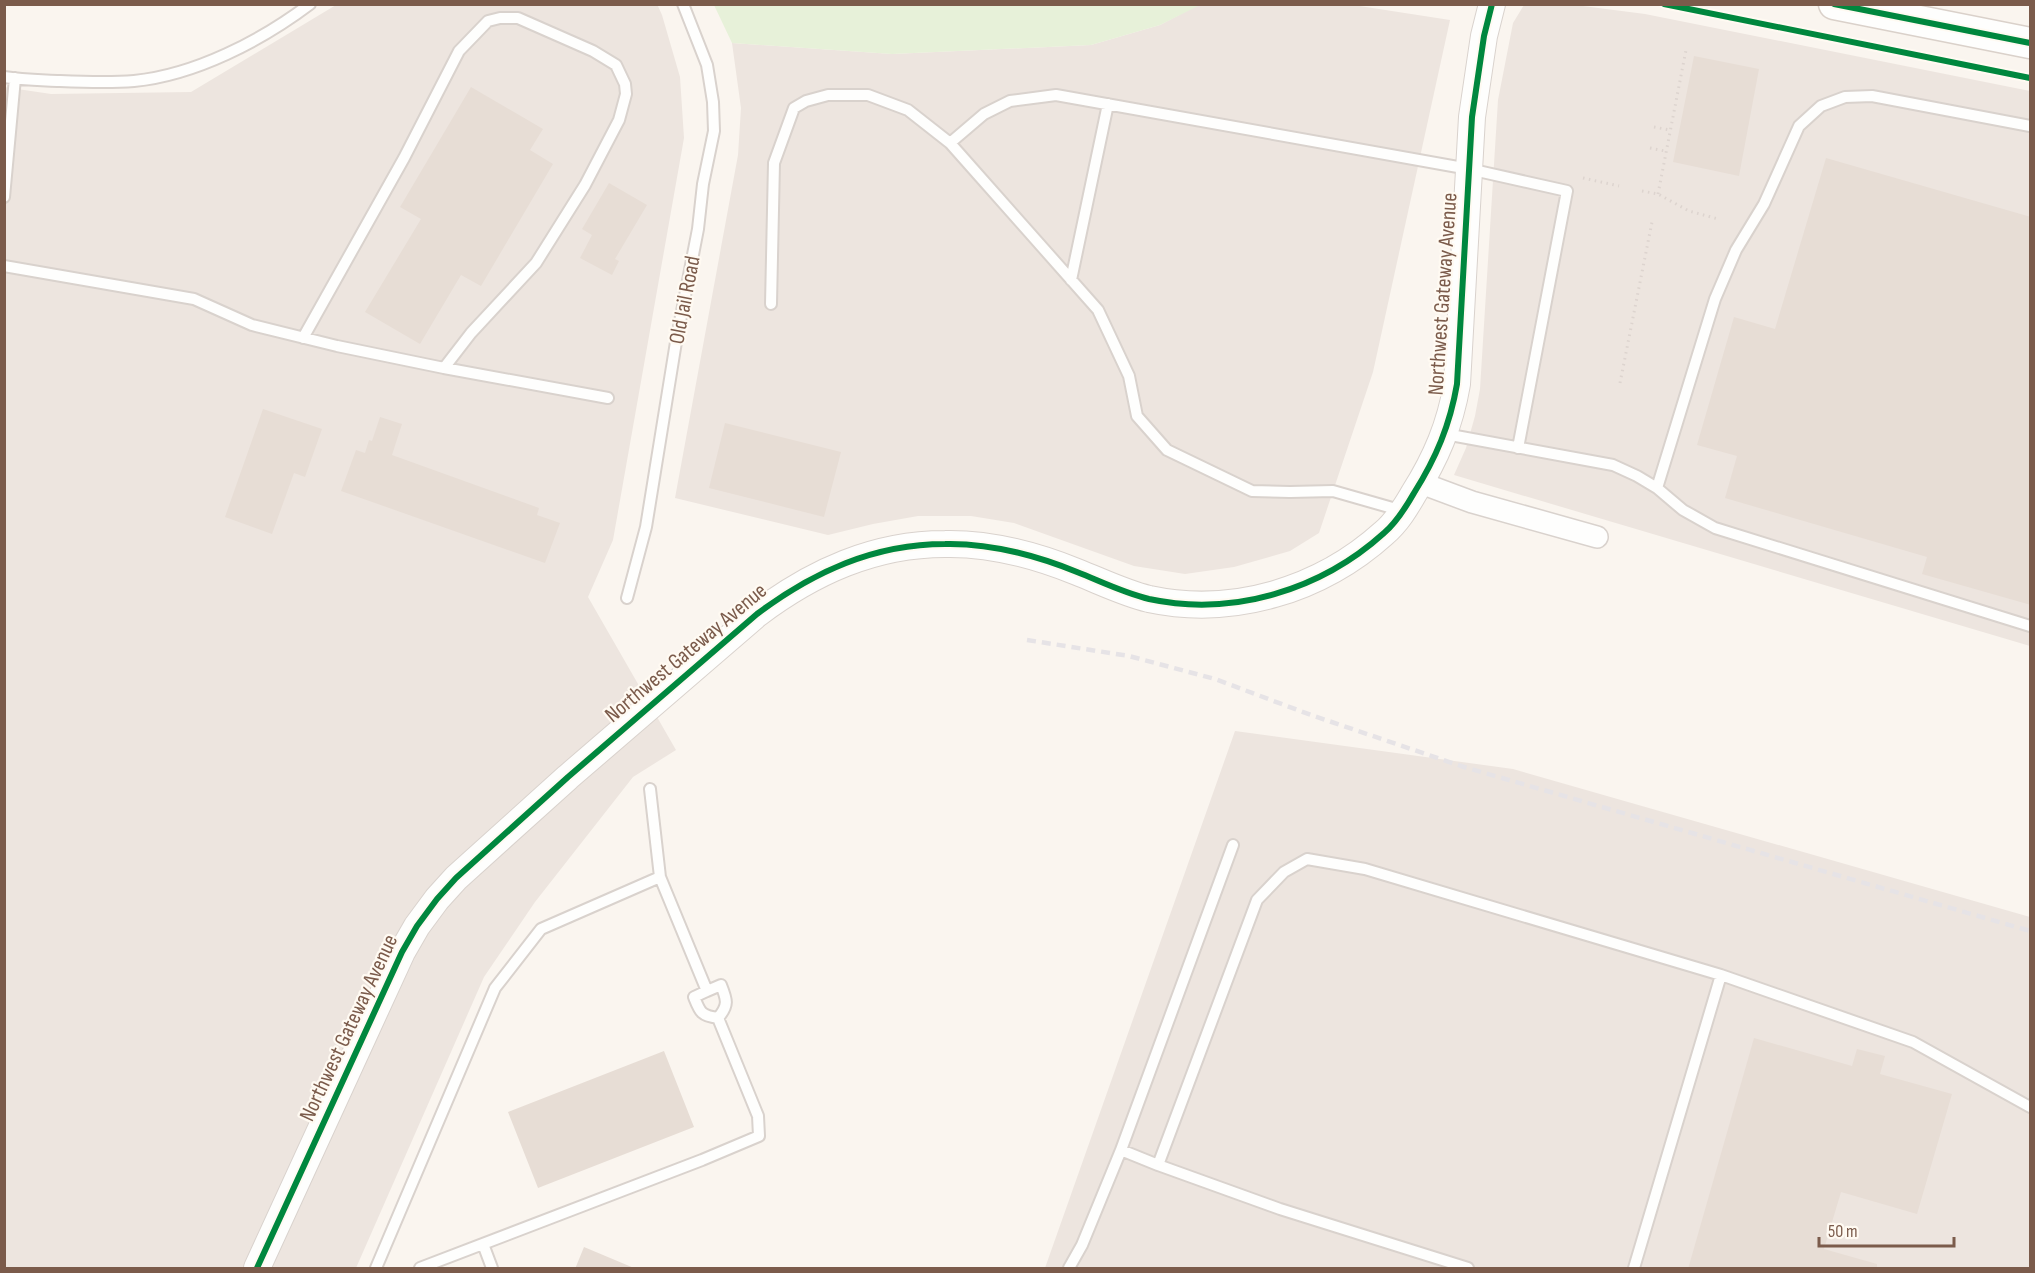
<svg xmlns="http://www.w3.org/2000/svg" width="2035" height="1273" font-family="'Sofia Sans Condensed',sans-serif">
<style>
.industrial{fill:#ede5df}
.green{fill:#e7f1d9}
.building{fill:#e7ddd5}
.lines{fill:none;stroke-linecap:round;stroke-linejoin:round}
.service-casing{stroke:#d9d2cd;stroke-width:14}
.minor-casing{stroke:#d9d2cd;stroke-width:24}
.tertiary-casing{stroke:#d9d2cd;stroke-width:28}
.secondary-casing{stroke:#dad1ca;stroke-width:33}
.path{stroke:#ddd4cf;stroke-width:3;stroke-dasharray:1.5 4.5;stroke-linecap:butt}
.service{stroke:#fefefd;stroke-width:10}
.minor{stroke:#fefefd;stroke-width:21}
.tertiary{stroke:#fefefd;stroke-width:26}
.secondary{stroke:#fefefd;stroke-width:30}
.rail{stroke:#e6e3e6;stroke-width:4.5;stroke-dasharray:9 6;stroke-linecap:butt}
.cycleway-casing{stroke:#fffaf2;stroke-width:10}
.cycleway{stroke:#00873e;stroke-width:6}
.labels{text-anchor:middle;dominant-baseline:central;stroke-width:4.5;stroke-linejoin:round;paint-order:stroke}
.street-label{font-size:22px;fill:#7b5b4b;stroke:#fffaf2}
</style>
<rect width="100%" height="100%" fill="#faf5ef"/>
<path class="industrial" d="M657,4L662,15L680,77L684,138L613,540L588,597L676,750L633,777L535,902L484,977L356,1268H5L4,87L51,94L191,92L336,5Z
M1200,4L1353,5L1450,20L1373,372L1319,533L1290,551L1234,567L1185,574L1134,566L1014,523L971,516H918L873,524L828,535L675,498L738,155L741,108L732,43L892,54L1091,45L1160,25Z
M1524,5H1575L1645,14L2030,91V646L1454,475L1466,448L1475,416L1480,389L1498,100L1513,23Z
M1235,731L1513,769L2030,917V1268H1045Z"/>
<path class="green" d="M714,5H1200L1160,25L1091,45L892,54L732,43Z"/>
<path class="building" d="M1694,56L1759,69L1739,176L1673,162Z
M471,87L543,129L530,150L553,164L481,286L461,275L420,344L365,312L421,219L400,207Z
M1826,158L2031,217V605L1922,574L1927,557L1725,498L1737,456L1697,445L1734,317L1775,329Z
M609,183L647,205L615,259L619,261L612,275L580,258L592,235L582,229Z
M263,409L322,429L305,477L294,473L272,534L225,517Z
M380,417L402,424L392,455L539,508L537,515L560,523L545,563L341,491L356,450L365,453L369,440L372,441Z
M725,423L841,452L824,517L709,488Z
M1754,1038L1852,1066L1857,1049L1885,1056L1880,1074L1952,1094L1917,1214L1841,1192L1824,1249L1877,1264V1269H1688Z
M664,1051L694,1127L538,1188L508,1112Z
M584,1247L634,1268V1269H575Z"/>
<g class="lines">
<defs>
<path id="service" d="M4,77C23,80 41,80 60,81C84,82 109,83 134,81C195,75 261,41 310,4
M4,197L15,78
M4,266L194,299L252,325L337,346L444,368L471,333L536,263L585,185L619,120L626,94L625,84L616,65L593,51L518,18H500L488,21L459,51L404,158L303,338
M1071,280L1108,104
M771,304L774,163L794,108L806,101L828,95H868L908,110L950,143
M444,368L608,398
M1445,434L1613,465L1637,476L1657,488L1683,510L1715,528L2030,626
M1657,488L1715,299L1736,250L1764,204L1799,126L1821,106L1845,97L1872,96L2030,126
M1403,511L1333,491L1290,492L1252,491L1167,450L1137,416L1129,376L1098,310L950,143L984,114L1010,101L1056,95L1469,169L1567,191L1518,448
M627,598L646,527L676,342L698,229L703,184L714,131L713,102L707,65L683,4
M707,991L721,985C727,1000 729,1005 718,1018
M1121,1150L1158,1165L1257,900L1284,872L1307,859L1365,869L1721,975L1913,1042L2030,1107
M1158,1165L1280,1209L1468,1268
M483,1244L492,1268
M376,1268L495,988L541,929L660,877
M420,1268L702,1160L759,1136L758,1116L718,1018C701,1016 700,1012 694,997L707,991L660,877L650,789
M1069,1268L1082,1245L1121,1150L1233,845
M1634,1268L1721,975"/>
<path id="minor" d="M1421,483L1472,502L1597,537"/>
<path id="tertiary" d="M257,1268L402,952L417,926L437,899L456,878L568,777L757,614C813,572 874,544 945,544C990,543 1035,555 1077,572C1100,581 1124,593 1149,599C1233,617 1321,590 1384,533C1397,522 1406,507 1414,493C1436,458 1450,425 1457,384L1472,117L1484,36L1492,4"/>
<path id="secondary" d="M1834,4L2030,43"/>
</defs>
<use href="#service" class="service-casing"/>
<use href="#minor" class="minor-casing"/>
<use href="#tertiary" class="tertiary-casing"/>
<use href="#secondary" class="secondary-casing"/>
<path class="path" d="M1654,127L1670,130
M1650,148L1665,151
M1583,178L1619,186
M1642,191L1658,194L1689,211L1718,219
M1658,194L1686,50
M1620,383L1652,222"/>
<use href="#service" class="service"/>
<use href="#minor" class="minor"/>
<use href="#tertiary" class="tertiary"/>
<use href="#secondary" class="secondary"/>
<path class="rail" d="M1027,640L1129,656L1215,679L1311,715L1464,767L2030,931"/>
<defs>
<path id="cycleway" d="M1664,4L2030,78
M1834,4L2030,43
M257,1268L402,952L417,926L437,899L456,878L568,777L757,614C813,572 874,544 945,544C990,543 1035,555 1077,572C1100,581 1124,593 1149,599C1233,617 1321,590 1384,533C1397,522 1406,507 1414,493C1436,458 1450,425 1457,384L1472,117L1484,36L1492,4"/>
</defs>
<use href="#cycleway" class="cycleway-casing"/>
<use href="#cycleway" class="cycleway"/>
</g>
<g class="labels">
<g class="street-label">
<text transform="translate(1443 294) rotate(-86)">Northwest Gateway Avenue</text>
<text transform="translate(685 300) rotate(-79)">Old Jail Road</text>
<text transform="translate(686 653) rotate(-40)">Northwest Gateway Avenue</text>
<text transform="translate(349 1028) rotate(-65)">Northwest Gateway Avenue</text>
</g>
</g>
<rect width="2035" height="1273" fill="none" stroke="#7b5b4b" stroke-width="12"/>
<path d="M1819 1237v9h135v-9" fill="none" stroke="#7b5b4b" stroke-width="3"/>
<text x="1828" y="1237" font-size="18" fill="#7b5b4b" stroke="#fffaf2" stroke-width="4.5" paint-order="stroke">50 m</text>
</svg>
